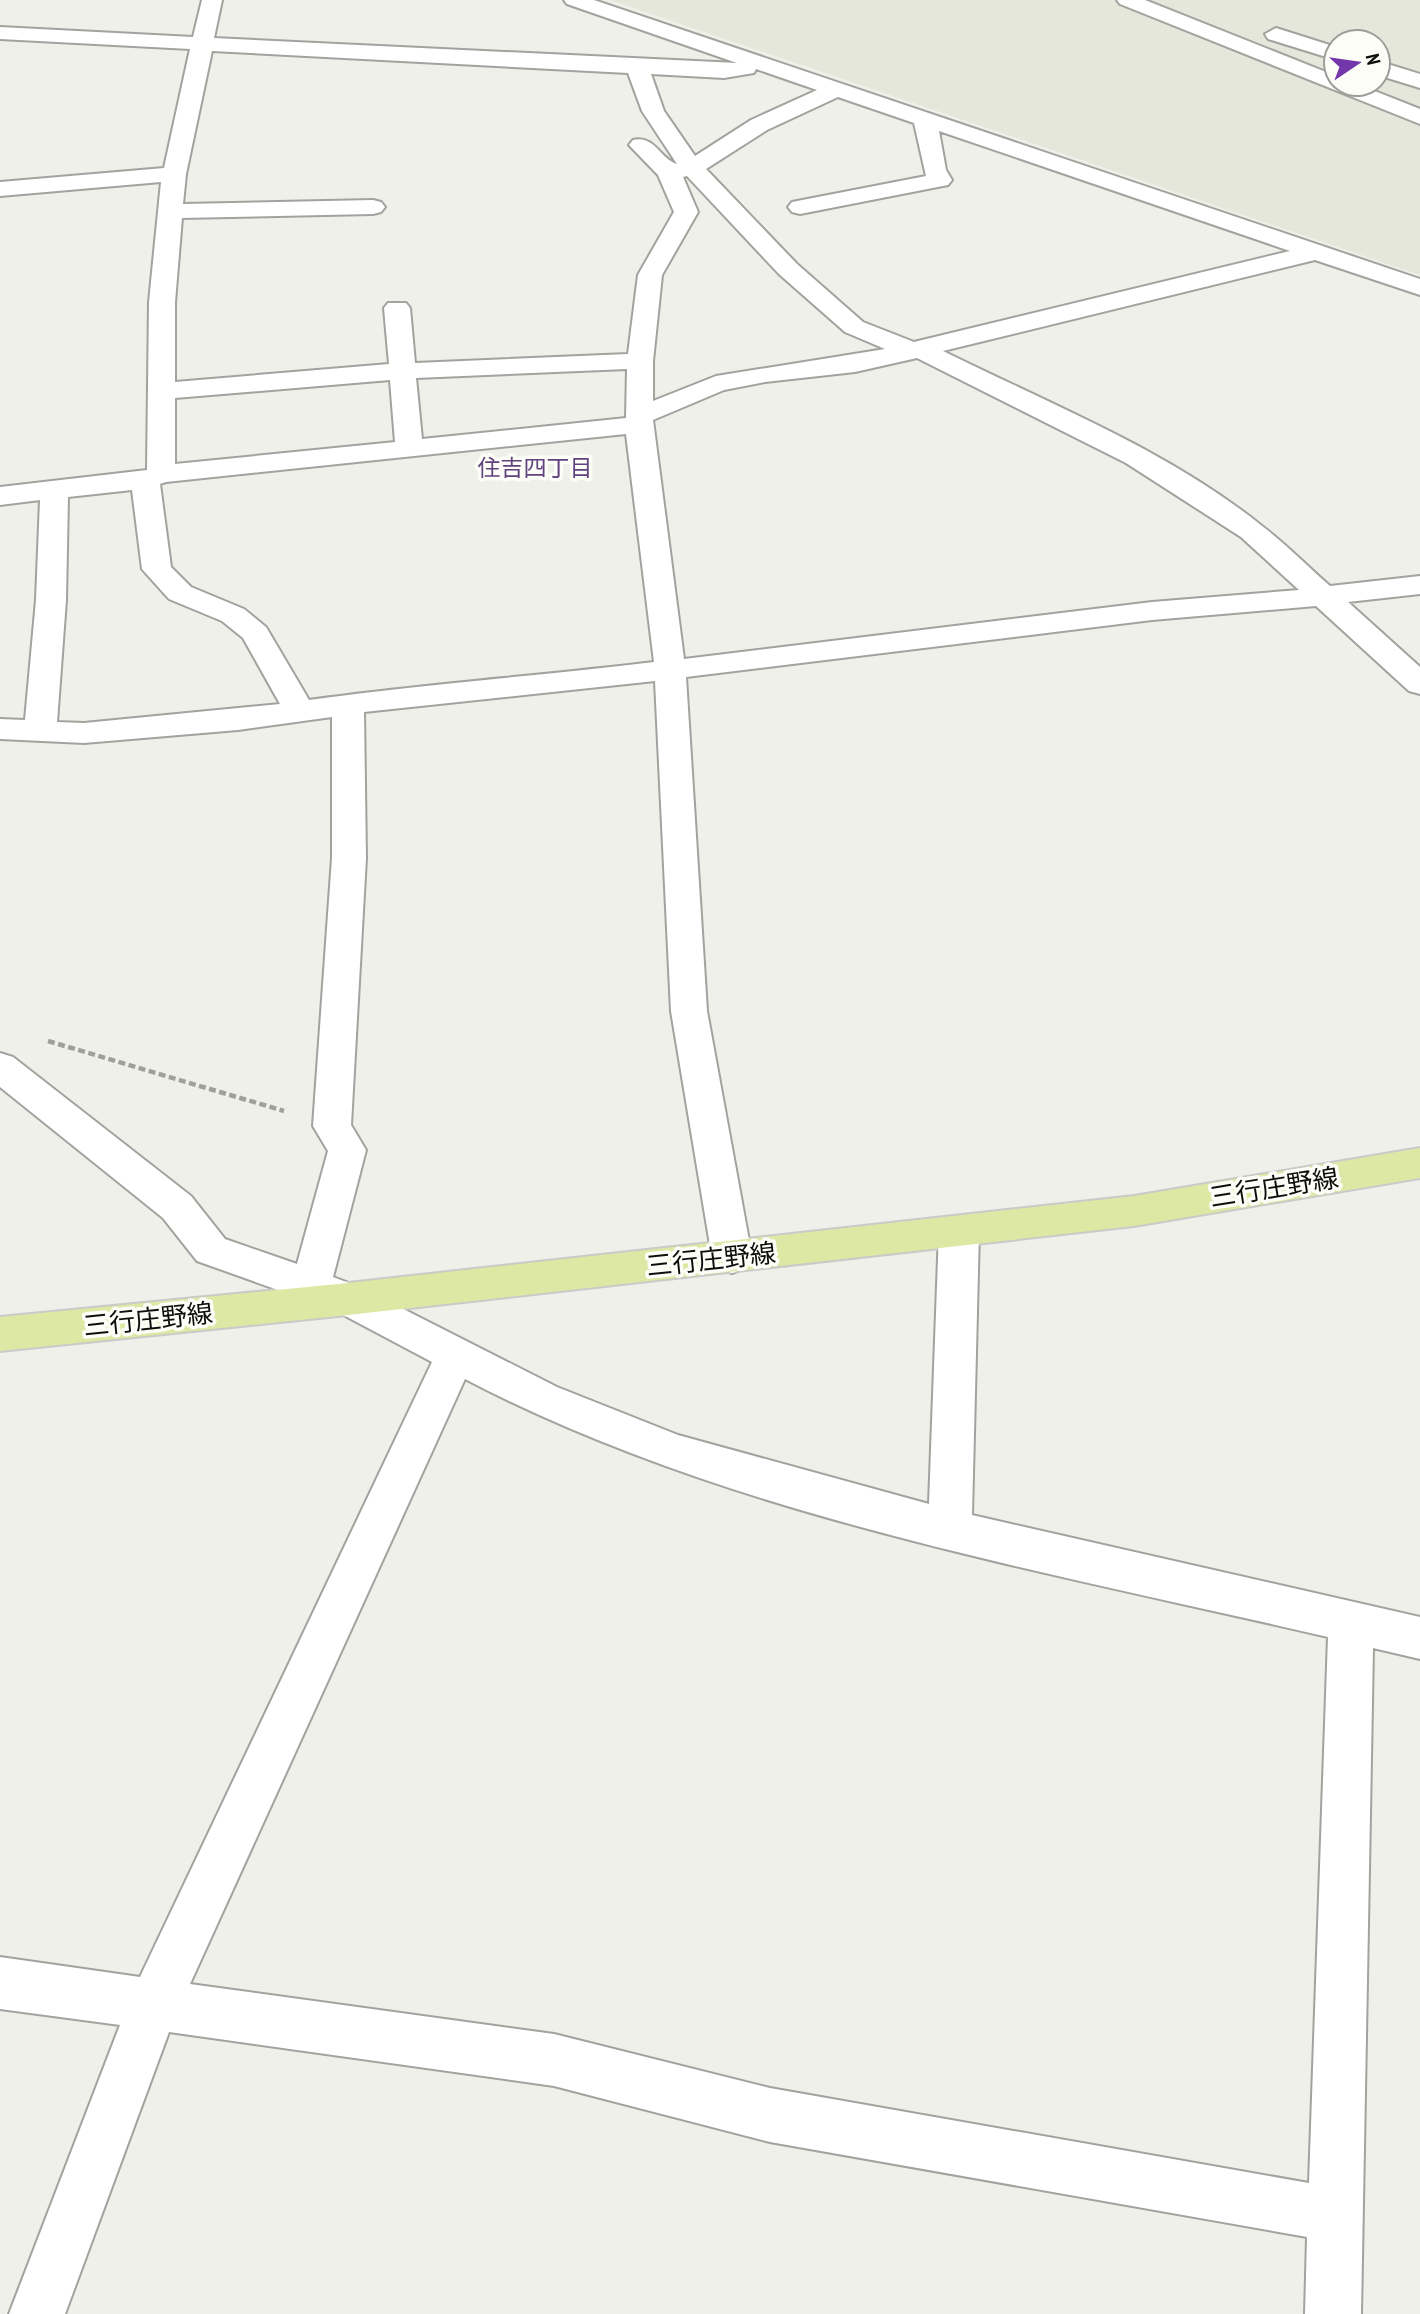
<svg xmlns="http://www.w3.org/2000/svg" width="1420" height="2314" font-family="'PT Sans Narrow','Noto Sans JP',sans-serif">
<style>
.built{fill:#e4e7da;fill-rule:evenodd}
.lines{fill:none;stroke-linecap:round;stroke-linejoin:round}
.minor-casing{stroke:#a2a39e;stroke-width:4}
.major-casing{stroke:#cacac9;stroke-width:4}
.path{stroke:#9fa09c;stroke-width:4.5;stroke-dasharray:7 3.5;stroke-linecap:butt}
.minor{fill:#fff;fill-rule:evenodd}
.major{fill:#dde8a4;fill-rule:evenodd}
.labels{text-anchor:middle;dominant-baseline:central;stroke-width:7;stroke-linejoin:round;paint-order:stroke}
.far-neighbourhood-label{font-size:23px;fill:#5f427e;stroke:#fcfdf7}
.street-label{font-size:26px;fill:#0d0d0b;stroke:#fcfdf7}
</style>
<rect width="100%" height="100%" fill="#eff0ea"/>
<path class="built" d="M610,0H1420V275ZM1336,42H1378V84H1336Z"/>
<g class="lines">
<defs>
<path id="minor" d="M202,0H222L214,38L737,63L567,4L564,0H594L1420,279V295L1315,260L943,351C1050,404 1168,450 1262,526C1286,544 1307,566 1330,586L1420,576V594L1348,602L1420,667V694L1409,691L1316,606L1152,620L686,677L707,1011L752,1257L746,1268L732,1273L718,1268L712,1257L671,1011L655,681L364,712L366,858L351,1125L366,1150L333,1277L362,1288L557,1387L678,1435L929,1504L939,1231L945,1220L959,1216L973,1220L979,1231L972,1515L1420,1617V1659L1373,1648L1361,2314H1305L1307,2237L770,2142L554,2086L169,2032L65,2314H9L120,2025L0,2009V1957L140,1977L432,1362L334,1310L197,1261L163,1218L0,1087V1053L13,1057L191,1196L225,1239L297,1264L328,1151L313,1126L332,858V717L238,730L84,743L0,739V719L25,720L36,600L40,500L0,505V487L147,470L149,302L161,182L0,196V182L164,168L190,49L0,39V27L193,37ZM212,51L628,73L642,111L677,164C660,159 655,135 633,140L629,145L658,175L674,212L638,275L628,354L415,363L410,308L406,303H388L384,308L389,364L175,382V302L182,218L373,214L381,212L385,207L381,202L373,200L183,204L186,174ZM756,69L817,90L751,120L695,156L664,111L651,74L724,78L754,73ZM838,97L914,123L926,176L792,202L788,207L792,212L800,214L948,185L952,180L946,170L939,131L1290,251L914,342L863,322L797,264L706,169L767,130ZM687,176L779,274L845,332L885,349L716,376L653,401V361L662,275L698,212L683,177ZM917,358L1126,463L1241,537L1299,590L1152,602L684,659L653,420L724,390L765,382L855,372ZM627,369L626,418L422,439L416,378ZM390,380L395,442L175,464V398ZM626,434L654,662C539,676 424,684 309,700L266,627L244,609L191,587L171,567L160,484L166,482ZM132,490L142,569L169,599L222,621L243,638L280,704L84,723L57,722L66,600L68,497ZM465,1379C727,1516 1042,1570 1328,1637L1309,2183L770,2088L554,2034L190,1984Z
M1117,0H1145L1336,76V84H1357L1420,109V124L1120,4Z
M1276,28L1336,47V60L1268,39L1265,34Z
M1378,61L1420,74V88L1378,75Z"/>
<path id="major" d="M1420,1148V1178L1134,1226L348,1315L0,1351V1317L348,1283L1134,1196Z"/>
</defs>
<use href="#minor" class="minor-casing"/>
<use href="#major" class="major-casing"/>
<path class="path" d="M48,1041L284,1111"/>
<use href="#minor" class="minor"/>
<use href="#major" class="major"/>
</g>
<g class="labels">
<g class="far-neighbourhood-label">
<text x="535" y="467">住吉四丁目</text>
</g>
<g class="street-label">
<text transform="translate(1274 1187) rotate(-9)">三行庄野線</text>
<text transform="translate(711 1259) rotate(-6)">三行庄野線</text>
<text transform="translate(148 1319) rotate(-6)">三行庄野線</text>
</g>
</g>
<g transform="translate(1357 63) rotate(77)"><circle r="33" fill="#fcfdf7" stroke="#9c9d99" stroke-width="2"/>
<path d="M0-5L12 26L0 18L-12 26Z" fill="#7436ab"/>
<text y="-10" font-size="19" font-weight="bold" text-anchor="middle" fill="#0d0d0b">N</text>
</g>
</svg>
